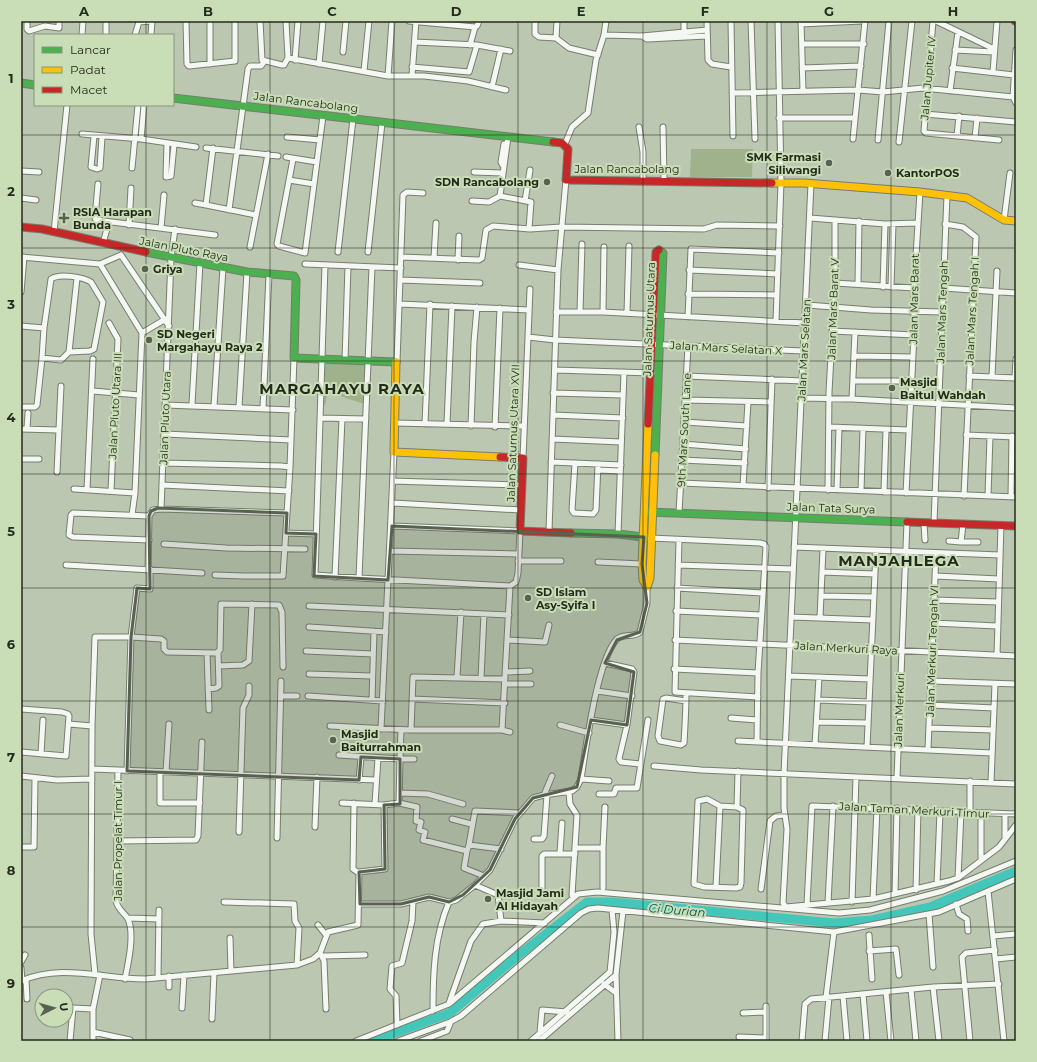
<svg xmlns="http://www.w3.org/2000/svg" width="1037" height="1062" font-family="Montserrat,sans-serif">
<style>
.green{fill:#9fb28b}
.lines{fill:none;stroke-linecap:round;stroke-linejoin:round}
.river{stroke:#43c7ba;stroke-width:9}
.street-casing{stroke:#767e6e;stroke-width:7}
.fast-casing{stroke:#767e6e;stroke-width:9}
.slow-casing{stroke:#767e6e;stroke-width:9}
.jam-casing{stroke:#767e6e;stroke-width:9}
.street{stroke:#f5f7f3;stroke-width:5}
.fast{stroke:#4caf50;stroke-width:7}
.slow{stroke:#ffc107;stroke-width:7}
.jam{stroke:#c62828;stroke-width:7}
.marked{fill:#596250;fill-opacity:0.2;stroke:#596250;stroke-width:3;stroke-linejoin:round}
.grid{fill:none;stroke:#242b1c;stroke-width:1;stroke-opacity:0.55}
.poi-dot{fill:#596250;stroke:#c9ddb6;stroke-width:1.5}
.labels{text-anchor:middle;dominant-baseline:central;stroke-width:4;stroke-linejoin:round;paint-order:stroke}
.street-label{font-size:11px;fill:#242b1c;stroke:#c9ddb6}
.poi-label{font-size:11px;font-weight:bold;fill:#242b1c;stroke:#c9ddb6;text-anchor:start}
.water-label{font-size:12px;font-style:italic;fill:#074d4a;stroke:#c9ddb6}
.district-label{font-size:15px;font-weight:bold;letter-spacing:1px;fill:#242b1c;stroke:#c9ddb6}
.neatline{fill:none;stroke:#242b1c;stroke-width:1.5}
.grid-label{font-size:13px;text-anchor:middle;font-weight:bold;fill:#242b1c}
</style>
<rect width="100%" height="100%" fill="#bcc7b2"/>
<path class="green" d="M691,149H753L752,177H690Z
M324,362L366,364L364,404L328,392L325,405H322Z"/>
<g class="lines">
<path class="river" d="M373,1041L450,1013L520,954L587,902H612L834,923L872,920L930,907L1016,871"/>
<defs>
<path id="street" d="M27,21V29L29,31L45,26L59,28V21
M186,21L187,64L189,66L235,61V21
M210,21V64
M260,21L262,60L282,65H284L288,58L286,21
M409,21L475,27
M535,21V34L539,37L556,38L569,48L598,55
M707,21L708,60L712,64L731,67
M731,21L733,136
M751,21L755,139
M801,21L803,91
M933,21L924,131L926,133L999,140
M936,21L994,49
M801,24L861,21
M684,34V21
M82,35L83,21
M106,35V21
M135,35L139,22L152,21
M151,35L152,21
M604,35L642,36L707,30
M642,36L647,39L707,36
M556,38L557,21
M415,42L477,45L510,51
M802,44H864
M470,45L475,27L477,26L479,21
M955,50L994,52
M1016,50L1013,97L1016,103
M343,52L346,21
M288,58L388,76H424L468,81L506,90
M295,60L298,21
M319,64L323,21
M412,67L469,72L477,45
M802,68L861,66
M952,68L1014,75
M364,71L369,21
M993,72L997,21
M388,76L392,21
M412,76L416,21
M492,87L501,49
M950,91L958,32
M732,93L858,90L883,92L923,88L1013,97
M925,114L1016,122
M779,118H855
M639,127L643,152V180
M663,127L664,180
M82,134L141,139L196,147
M94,136L91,167L97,169L100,168L102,137
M957,136L959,116
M287,137L320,140
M508,137L500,196L531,202L529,229
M975,138L977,118
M141,139L144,105
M853,139L865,21
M878,140L889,21
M899,142L912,21
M167,143L166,177L171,176L174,145
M565,144L572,127L588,113L596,60L604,35L606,21
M206,148L278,156
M213,148L206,205L256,215
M286,157L317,162
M293,159L277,244L279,246L305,253L323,116
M503,166L501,162L504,144
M132,168L138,105
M21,171L39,172
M474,172L502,173
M289,180L314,184
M811,183L784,774V808L787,829L783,903L786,907L873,899L949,881L958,878L999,847L1016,825
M98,184L95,218L96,220L215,235
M21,198L36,200
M472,201L489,202L500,196
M525,201L530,170
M195,203L206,205
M229,210L248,69L250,66H261L264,62
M810,218L885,224L917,223
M1004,220L1010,173
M945,224L963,227L976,237L964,496
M129,225L131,188
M161,228L164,195
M54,232L67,105
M103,243L109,222
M250,247L268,154
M338,252L353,119
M368,252L382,123
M121,255L169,326
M21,257L100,264L121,255
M401,257L479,260L482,258L486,230L493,226L530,229L561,227L704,229L717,225L780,226
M434,258L436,223
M458,260L459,236
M100,264L142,333L135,493L132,515
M305,264L401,268
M325,265L315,575L359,578
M519,265L558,270
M372,267L359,578L510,586L516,582L518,573L520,531L392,526
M689,270L778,274
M401,280L480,283
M835,283L914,288
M858,284L859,221
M883,287L885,224
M891,287L893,224
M943,288L1016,293
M21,292L24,257
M688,294L777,295
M400,304L529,310
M807,305L871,310L942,312
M556,312H603L805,323
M580,312L582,244
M603,312L604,247
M627,313L629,246
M688,317L691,249L779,253
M776,321L781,182L778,21
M109,323L118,339L111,491
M21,326L44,328L42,358L61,360L69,352L77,278
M44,328L51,279C59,273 83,277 91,282L103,302L94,349L90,351L69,352
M832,331L914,335
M142,333L164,320
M528,337L555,340L804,351
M855,356L913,357
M345,360L348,266
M397,362L403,195L407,192L423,193
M555,370L652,373
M686,376L803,381
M969,376L1016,378
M992,377L997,271
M1015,378L1016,359
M854,381H911
M93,391L139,395
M553,393L623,395
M802,398L852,399L1016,408
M852,399L855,332
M685,400L771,402
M192,404L200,263
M165,405L293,410
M214,406L223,268
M21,407H35L37,405L42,358
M239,407L247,272
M263,408L269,274
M553,415L623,418
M320,418L366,419
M684,422L747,426
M395,423L523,426
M425,424L430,304
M447,424L452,306
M471,426L474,342L477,307
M495,427L500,308
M829,427L909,430
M21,429L58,430
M27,429L28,413
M165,434L291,440
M966,435L1016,437
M552,439L621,442
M683,444L746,449
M523,458L530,289
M21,459H39
M682,460L745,463
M551,462L621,465
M163,463L281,466L290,467
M575,463L572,510L574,513L593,514L596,510L598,464
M598,470L620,471
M57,472L61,386
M393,481L521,485
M681,483L1016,497
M162,485L289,491
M743,486L748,402
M768,488L772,379
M74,489L135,493
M87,490L93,359
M828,490L829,392L835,283V220
M837,490L839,428
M861,491L863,429
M884,492L886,430
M906,493L914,335V288L920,192
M988,496L990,436
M1011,497L1012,436
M393,503L521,510
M161,509L287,513
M679,513L688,346
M149,516L73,513L71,515L69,535L73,537L149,540
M924,523L925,540
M934,523L947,195
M549,531L558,270L566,180
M286,533L316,534
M618,534L624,372
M651,538L760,543L764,544L766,547L758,673L757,742
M679,540L675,692L758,697
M949,541L961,542L963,524
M961,542H978
M164,544L226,548L305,549
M794,547L1000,555
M390,551L518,554
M518,561H561
M598,562L642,564
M66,565L202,573
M678,565L793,569
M148,569L149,516L153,510L161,509L171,258L175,229
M822,572L875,574
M215,575L244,576H283L290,467L294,358
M935,576L999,579
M335,577L342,419
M677,588L762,593
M821,596L874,597
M934,600L998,602
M309,606L509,615
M676,611L761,615
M791,617L873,620
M820,618L823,549
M933,623L997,626
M309,627L386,632
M507,640L545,642L549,625
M675,640L1016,656
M306,651L373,654
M207,653L209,710
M997,655L1001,525
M605,663L632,669L634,672L627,725L619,759L621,762L640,764
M219,666L243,665L249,661L252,604
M674,669L758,673
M505,672L530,671
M309,674L372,676
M789,676L870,679
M457,677L461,612
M481,678L484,614
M931,681L1016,684
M505,684H531
M208,689L216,688L219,686L218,652
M597,691L632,696
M281,696H297
M308,696L383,701
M412,699L505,703
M372,700L374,631
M818,700L869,702
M686,701L666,698L663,699L658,736L660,741L681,745L684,743C685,726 686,710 686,693
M930,705L994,708
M21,709L62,712L68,714L69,716L66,756L21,752
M731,718L757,720
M591,720L627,725
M817,722L868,723
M69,724L92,726
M560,725L589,733
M330,726L411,730H502L510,586
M929,728L993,730
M381,729L394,452
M411,730L413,677L505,679
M502,730L510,732
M738,741L992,753
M815,745L819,677
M867,747L876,551
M928,749L936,553
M41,754L43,720
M339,755L400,759L401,730
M654,766L701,770L1016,784
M92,769L376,780
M118,770L116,901C118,910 124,912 128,919C135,934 128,964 125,979
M127,771L131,637L137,588L150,589V569
M160,772V803H200
M166,772L169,724
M21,776L57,780L92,779
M897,778L907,522
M581,779L609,781
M359,780L361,757
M970,781V813
M991,782L995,684
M569,792L570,804L577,815L572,895
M400,793L428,794L463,804
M599,794H614L616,788H637L648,720
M544,795L552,776
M342,803L384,805L399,803L400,759H414
M399,803L417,807L416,821L421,822L419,830L425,832L423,840L467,851L469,845
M375,804L378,758
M737,807L738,771
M981,813V860
M1005,814V839
M452,819L471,824
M315,827L317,777
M239,832L243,708L249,695V686
M277,838L281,681
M534,839H542L544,836L547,795
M118,841L196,840L198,836L202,742
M21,847H34L35,778
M576,848H603L605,807
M603,848V888
M501,849L469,845L475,811L519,813
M467,851L464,868L484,876
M560,853L562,823
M359,872L385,869L384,805
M958,878L961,812
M937,884L940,812
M475,885L498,895L501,921
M716,887L720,806L737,807L743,810L741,883L740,887L736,888L704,887L694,884L698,801L707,799L720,806
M761,889L770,821L776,816L784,815
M916,890L918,809
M988,891L1004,1041
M542,893V856L544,854H575
M895,894L897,808
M873,899L877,808
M224,902L294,904L295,921L299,928L297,965
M852,902L856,777
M828,903L833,806
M360,904H401L429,897L449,902L456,900L475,885L490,870L515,819L533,798L544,795L572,791L577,787L581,779C586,748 597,660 617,639C624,633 634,638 640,632L647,603V587
M956,904L959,914L967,919L968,931
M807,905L812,806L1016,814
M929,914L933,967
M128,918L159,919
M318,925L326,935
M869,935L872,979
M993,936L1016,934
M230,938L231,971
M869,951L896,949L899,975
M320,953L324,961L326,1009
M323,956L365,955
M996,959L1016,957
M21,962L25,955
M21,968L22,981
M95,974L91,934L92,726L95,637H131L161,639L164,641V649L167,652L216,653L220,650L221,604L279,605L282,612L283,667
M616,975L618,1041
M169,976V987
M158,978L159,910
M26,979L27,999
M21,981C61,963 103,979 145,979L297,965L313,959L320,953L328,932L358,925L359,873L353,869L354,803
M604,984L616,993
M933,987L939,1041
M911,989L916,1041
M886,992L891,1041
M863,994L867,1041
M843,996L847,1041
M826,997L834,932
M449,1003L471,941L483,924L501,921L545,923
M766,1006V1041
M182,1008L184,975
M433,1011C433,974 434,937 449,902
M743,1013L765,1012
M212,1019L214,973
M397,1025L396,996L390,989L392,966L402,963L412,921L413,902
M93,1032L130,1040
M540,1033L542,1010L567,1012
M739,1037L766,1038
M70,1041L73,1008L93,1009
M93,1041V1009L100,975
M356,1041L449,1004L578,894L597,892L839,913L870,910L943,891L1016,861
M398,1041L450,1022L461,1016L581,913L589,909L598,908L834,932L939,912L1016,879
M421,1041L447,1031L450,1024
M531,1041L610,972L614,932L612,910
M539,1041L616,975L623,911
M802,1041L805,1004L811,999L933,987L999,984
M825,1041L829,997
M970,1041L962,957L966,953L995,950"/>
<path id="fast" d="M21,83L35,85
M173,98L553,142
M146,252L247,272L294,276L296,280L294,358L396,362
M655,455L663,253L659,250
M648,512L907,522
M571,533L618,534L651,538"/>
<path id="slow" d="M772,183H804L920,192L967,198L1004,220L1016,221
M396,362L394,452L500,457
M648,424L642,564L643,580L647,587L650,578L655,455"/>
<path id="jam" d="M1015,21H1016
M553,142L562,143L568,149L566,180L772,183
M21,227L42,229L146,252
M648,424L656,252L659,250
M500,457L523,458L520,531L571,533
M907,522L1016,526"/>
</defs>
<use href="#street" class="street-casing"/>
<use href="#fast" class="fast-casing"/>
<use href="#slow" class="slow-casing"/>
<use href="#jam" class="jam-casing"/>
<use href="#street" class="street"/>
<use href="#fast" class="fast"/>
<use href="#slow" class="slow"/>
<use href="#jam" class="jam"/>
</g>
<path class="marked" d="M158,508L287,513L286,533L316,534L314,576L388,580L392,526L644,537L642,564L647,603L640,632L617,640L605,663L634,672L627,725L591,720L577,787L533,798L515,819L490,870L463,895L449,902L429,897L401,904H360L359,872L385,869L384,805L400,804V759L361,757L359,780L127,771L131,637L137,588L150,589L149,516L151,511Z"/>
<path class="grid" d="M146,21V35M270,21V1041M394,21V1041M518,21V1041M643,21V1041M767,21V1041M891,21V1041M146,105V1041M21,135H1016M21,248H1016M21,361H1016M21,474H1016M21,588H1016M21,701H1016M21,814H1016M21,927H1016"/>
<g class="poi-dot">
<circle cx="829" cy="163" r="4"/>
<circle cx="888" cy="173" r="4"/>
<circle cx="547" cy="182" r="4"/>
<path d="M62 212h4v4h4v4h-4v4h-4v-4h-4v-4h4z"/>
<circle cx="145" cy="269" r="4"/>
<circle cx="149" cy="340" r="4"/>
<circle cx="892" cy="388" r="4"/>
<circle cx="528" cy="598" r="4"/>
<circle cx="333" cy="740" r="4"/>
<circle cx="488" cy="899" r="4"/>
</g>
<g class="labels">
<g class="street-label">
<text transform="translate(928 78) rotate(-85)">Jalan Jupiter IV</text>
<text transform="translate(306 102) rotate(7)">Jalan Rancabolang</text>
<text x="627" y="169">Jalan Rancabolang</text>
<text transform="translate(184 249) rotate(11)">Jalan Pluto Raya</text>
<text transform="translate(914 299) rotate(-89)">Jalan Mars Barat</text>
<text transform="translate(833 309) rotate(-88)">Jalan Mars Barat V</text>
<text transform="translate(972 311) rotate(-87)">Jalan Mars Tengah I</text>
<text transform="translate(942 312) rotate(-88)">Jalan Mars Tengah</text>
<text transform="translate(649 319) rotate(-88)">Jalan Saturnus Utara</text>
<text transform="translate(726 348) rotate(3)">Jalan Mars Selatan X</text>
<text transform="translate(804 350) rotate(-87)">Jalan Mars Selatan</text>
<text transform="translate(115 406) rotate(-87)">Jalan Pluto Utara III</text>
<text transform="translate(165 418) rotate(-88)">Jalan Pluto Utara</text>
<text transform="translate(684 430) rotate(-87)">9th Mars South Lane</text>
<text transform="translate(513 433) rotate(-88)">Jalan Saturnus Utara XVII</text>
<text transform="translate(831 508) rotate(2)">Jalan Tata Surya</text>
<text transform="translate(846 648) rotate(3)">Jalan Merkuri Raya</text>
<text transform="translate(932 651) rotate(-88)">Jalan Merkuri Tengah VI</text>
<text transform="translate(899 710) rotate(-88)">Jalan Merkuri</text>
<text transform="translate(914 810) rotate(3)">Jalan Taman Merkuri Timur</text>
<text transform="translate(118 841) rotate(-90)">Jalan Propelat Timur I</text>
</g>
<g class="poi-label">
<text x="821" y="157" text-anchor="end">SMK Farmasi<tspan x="821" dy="13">Siliwangi</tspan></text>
<text x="896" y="173">KantorPOS</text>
<text x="539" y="182" text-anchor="end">SDN Rancabolang</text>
<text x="73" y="212">RSIA Harapan<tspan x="73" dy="13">Bunda</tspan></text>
<text x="153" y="269">Griya</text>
<text x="157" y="334">SD Negeri<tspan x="157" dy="13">Margahayu Raya 2</tspan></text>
<text x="900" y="382">Masjid<tspan x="900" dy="13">Baitul Wahdah</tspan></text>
<text x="536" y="592">SD Islam<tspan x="536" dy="13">Asy-Syifa I</tspan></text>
<text x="341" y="734">Masjid<tspan x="341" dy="13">Baiturrahman</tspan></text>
<text x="496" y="893">Masjid Jami<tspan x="496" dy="13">Al Hidayah</tspan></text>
</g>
<g class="water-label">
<text transform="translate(677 910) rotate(5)">Ci Durian</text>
</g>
<g class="district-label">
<text x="342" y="388">MARGAHAYU RAYA</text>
<text x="899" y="560">MANJAHLEGA</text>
</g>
</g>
<rect width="1037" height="1062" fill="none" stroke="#c9ddb6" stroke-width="44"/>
<rect x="34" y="34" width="140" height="72" fill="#c9ddb6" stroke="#879678"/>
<rect x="42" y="47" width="20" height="6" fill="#4caf50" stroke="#879678"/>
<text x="70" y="54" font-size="12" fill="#242b1c">Lancar</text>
<rect x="42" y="67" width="20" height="6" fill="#ffc107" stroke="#879678"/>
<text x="70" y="74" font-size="12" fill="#242b1c">Padat</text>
<rect x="42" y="87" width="20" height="6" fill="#c62828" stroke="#879678"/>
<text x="70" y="94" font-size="12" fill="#242b1c">Macet</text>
<g transform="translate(54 1008) rotate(84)"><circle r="19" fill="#c9ddb6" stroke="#879678"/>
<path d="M0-3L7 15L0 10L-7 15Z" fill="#596250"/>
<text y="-6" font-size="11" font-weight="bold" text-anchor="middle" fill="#242b1c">U</text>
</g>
<rect x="22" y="22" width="993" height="1018" class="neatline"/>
<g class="grid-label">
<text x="84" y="16">A</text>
<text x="208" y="16">B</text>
<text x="332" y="16">C</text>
<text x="456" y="16">D</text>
<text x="581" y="16">E</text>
<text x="705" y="16">F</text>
<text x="829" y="16">G</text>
<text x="953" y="16">H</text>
<text x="11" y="83">1</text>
<text x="11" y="196">2</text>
<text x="11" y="309">3</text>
<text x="11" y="422">4</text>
<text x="11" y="536">5</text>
<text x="11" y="649">6</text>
<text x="11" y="762">7</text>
<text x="11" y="875">8</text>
<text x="11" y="988">9</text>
</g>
</svg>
